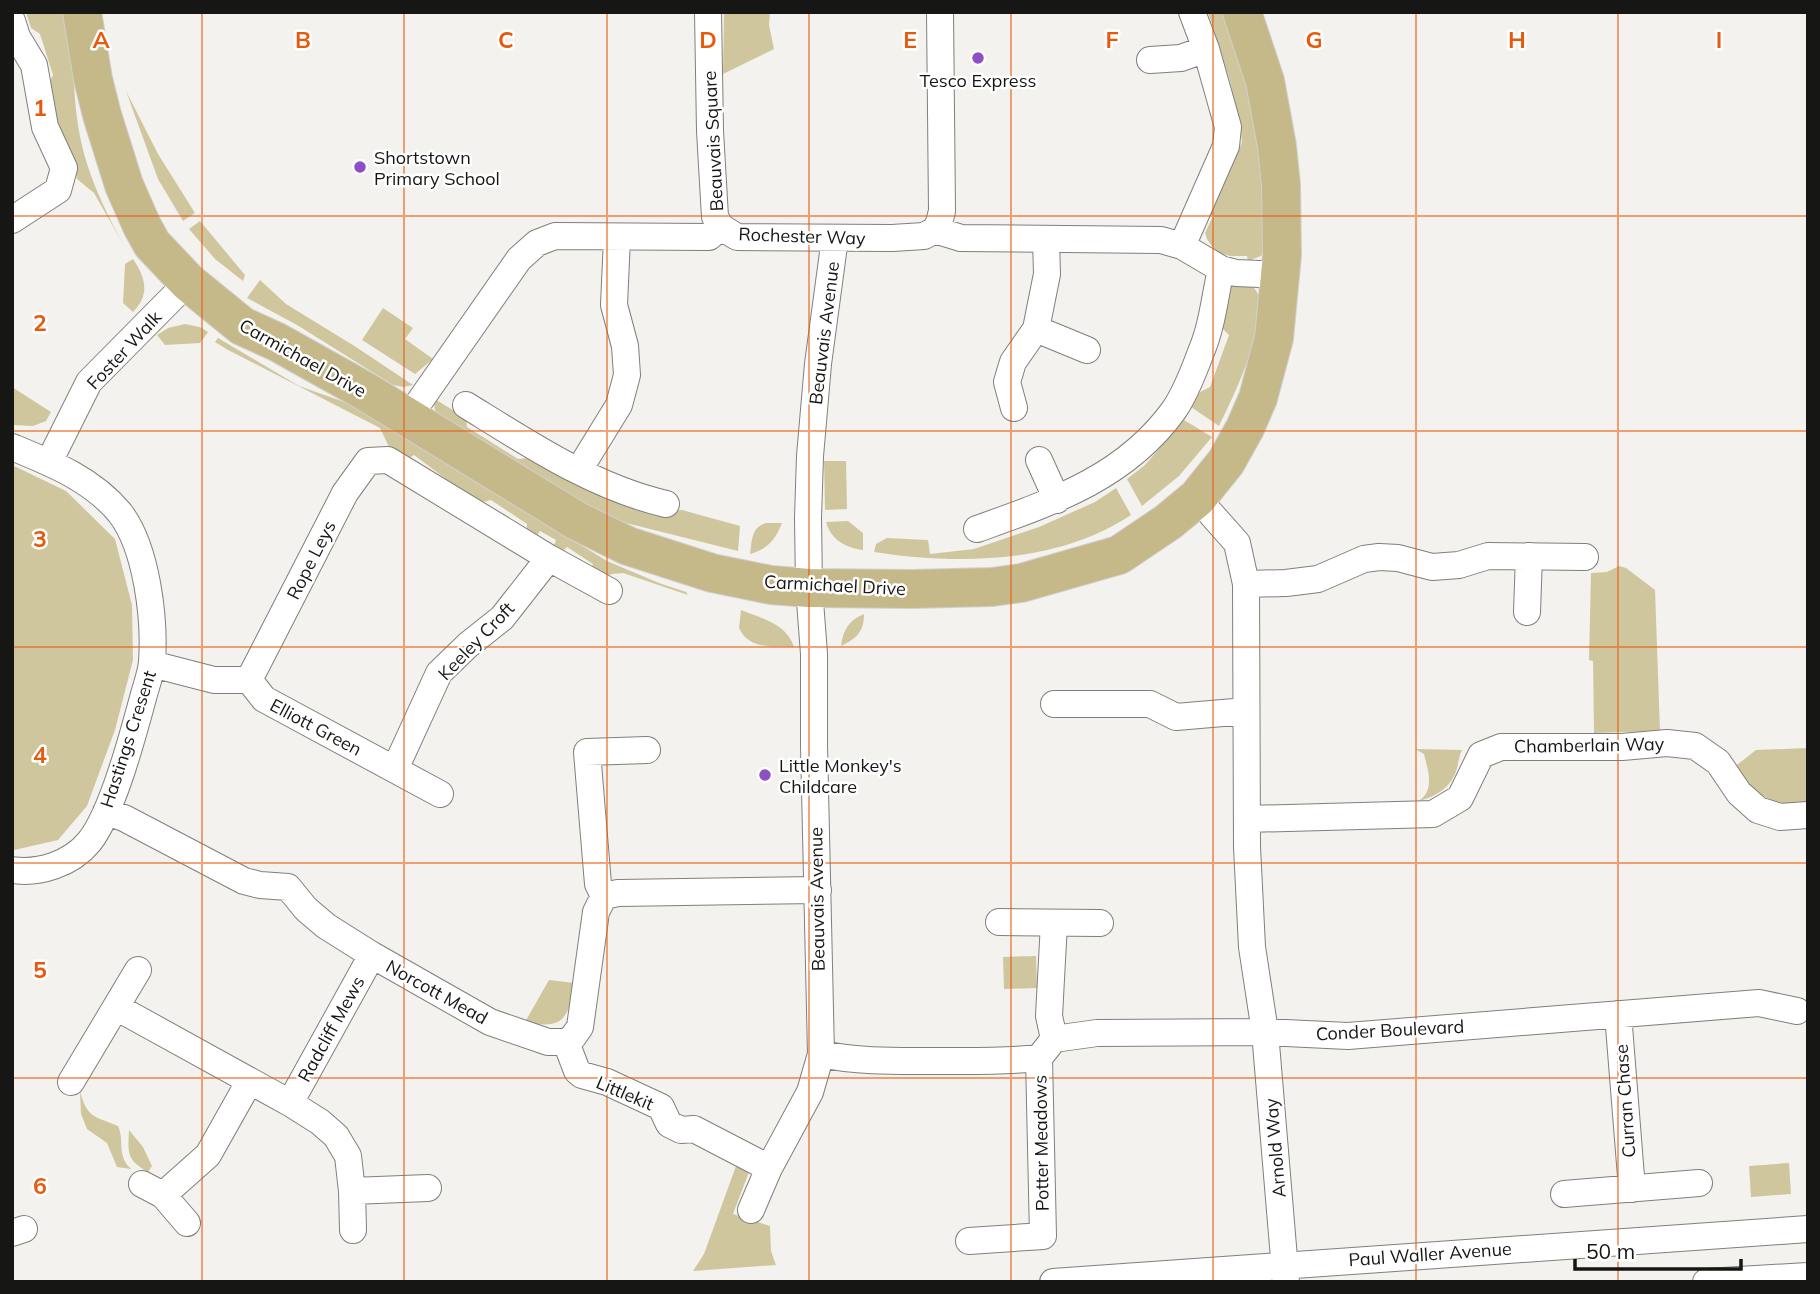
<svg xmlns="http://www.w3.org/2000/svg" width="1820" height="1294" font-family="Mulish,sans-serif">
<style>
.green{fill:#d0c69e}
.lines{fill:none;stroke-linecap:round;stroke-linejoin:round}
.minor-casing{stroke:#807f7b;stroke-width:28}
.primary-casing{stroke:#d0d0d0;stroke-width:40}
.minor{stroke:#fff;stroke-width:26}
.primary{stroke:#c5b98a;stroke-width:38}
.grid{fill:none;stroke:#e8590c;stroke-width:2;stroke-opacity:0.55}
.poi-dot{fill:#8d4fc5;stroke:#fff;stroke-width:2.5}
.labels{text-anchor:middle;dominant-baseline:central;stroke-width:5;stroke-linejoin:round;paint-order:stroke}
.poi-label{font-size:18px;fill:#161614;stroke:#fff;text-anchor:start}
.street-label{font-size:18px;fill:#161614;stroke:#fff}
.grid-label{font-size:23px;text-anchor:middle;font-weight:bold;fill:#e8590c;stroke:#fff;stroke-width:5;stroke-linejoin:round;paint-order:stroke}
</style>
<rect width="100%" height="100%" fill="#f3f2ee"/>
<path class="green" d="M26,12H68C74,50 72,87 78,125C85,171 104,209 126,249L94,193L77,179C73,151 37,102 53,75L40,34L31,28Z
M724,12H770L769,25L774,49L723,74Z
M1208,12H1224L1267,122L1264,252L1261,256L1248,261L1247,256H1230L1216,252L1207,239L1205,233L1213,216L1205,213L1219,178L1228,175L1242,142L1241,131L1230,81Z
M126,91L158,154L195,213L183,221L158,179Z
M200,221L245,275L243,281L215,259L189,229Z
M133,259C146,278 150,295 133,312L123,303L125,264Z
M260,280L286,304L356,347L413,385L403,387L393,385L297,325L247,298Z
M1234,284C1241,284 1249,282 1254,288C1276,310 1231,402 1219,426L1191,407L1200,392L1210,387L1229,335L1218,324L1231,286Z
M383,308L413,328L405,339L433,359L415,374L362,340Z
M185,324L200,327L208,332L200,343L165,345L157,335L168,328Z
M218,338L299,386L350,404L607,561L659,583L686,592L688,595L623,573L612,574L600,578L589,574L593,564L567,547L560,554L552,550L556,540L540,531L534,540L526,536L527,524L491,500L470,505L453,494L450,482L414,455L407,459L389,447L380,428L228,350L215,342Z
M12,387L51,412L46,421L33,426L12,425Z
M433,398L466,418L467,427L518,459L530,458L662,512L682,510L740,526L738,551L618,521L579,504L440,417L435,410Z
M1184,420L1212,437L1179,476L1142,506L1127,479L1145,465Z
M824,461H846L847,509L825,510Z
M12,465L66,491L115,539L132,605L133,660L115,730L87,806L58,840L14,850Z
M1116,488L1131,515C1057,564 959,565 874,552L876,544L887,538L928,540L930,554L974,549L1039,527L1095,502Z
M848,521L863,533V550C846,548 831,540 826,522Z
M766,523H782C775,540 768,549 750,554C752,541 751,527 766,523Z
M1619,566L1626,568L1655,590L1660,731L1594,733L1593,661L1589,660L1591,573L1607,572Z
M741,610C763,619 786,623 794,647C773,646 749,650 739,628Z
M864,614C864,632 856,639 841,646C843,630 849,620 864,614Z
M1808,748V806C1771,807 1756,794 1733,768L1756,750Z
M1415,749L1462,750C1459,756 1459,761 1457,768C1452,787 1437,796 1419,801C1435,790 1428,770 1424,754Z
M1036,956L1037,988L1004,989L1003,957Z
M549,980L574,983C569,1019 563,1030 525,1022Z
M80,1091C87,1118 94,1116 118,1126C125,1141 116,1155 131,1169L117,1167L107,1143L87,1129L81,1114Z
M129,1130L143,1147L152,1166L148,1172C126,1159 128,1154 129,1130Z
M1789,1163L1791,1194L1751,1197L1749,1166Z
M736,1166L749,1172L733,1214L770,1226L771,1251L776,1265L693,1271L704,1254Z"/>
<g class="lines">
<defs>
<path id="minor" d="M708,12L710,131L715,217L721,227
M12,21L17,37L34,65L45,127L64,168L58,190L12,220
M1150,60L1181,58L1206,49
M935,230L939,223L942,211L940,12
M1182,246L1226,146L1228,127L1206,49L1192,12
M1036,329L1087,350
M466,405C529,444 593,487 666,504
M1014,408L1007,382L1013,362L1036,329L1047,274L1046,239
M408,418L519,259L537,243L555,236L709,237L721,227L737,237L892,238L924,236L935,230L961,238L1161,240L1182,246L1221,269L1236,273L1281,275
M12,447C51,463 92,479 120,513C147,548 155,619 152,662C151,674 146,686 143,698C133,735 112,814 89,842C71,864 39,874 12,870
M1039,460L1057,500
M49,462L89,382L188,282
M579,470L619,405L627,375L625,346L614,305L617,238
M1197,498L1237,543L1246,584L1247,847L1252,947L1265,1032L1348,1036L1759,1003L1797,1011
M977,529C1052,502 1125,478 1174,410C1185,394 1194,371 1201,352C1212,327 1215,296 1221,269
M1246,584L1286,583L1318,579L1364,559L1379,557L1398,558L1432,567L1459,565L1488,556L1585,557
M1527,612L1529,556
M152,664L214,680H249L264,699L440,794
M249,680L345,493L368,461L388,460L549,558L609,591
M1054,704H1150L1176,717L1246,711
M395,769L439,673L468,645L502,618L549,558
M106,812L124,818L244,881L260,885L288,887L306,909L326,926L372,955L490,1022L548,1042H566L573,1037L580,1027L596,912L604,896L618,893L818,890
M1247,819L1433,814L1460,798L1481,755L1501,747H1622L1667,743L1695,746L1718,762L1739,793L1758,810L1780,817L1808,815
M604,896L598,884L587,752L647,750
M999,922L1100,923
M1054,923L1049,1016L1054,1039
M116,1007L290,1103L320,1122L336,1136L348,1156L352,1191L353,1230
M1618,1014L1632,1189
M566,1042L577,1071L582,1075L607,1082L661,1107L669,1124L681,1130L694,1129L769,1168
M821,1054C859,1062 896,1061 935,1061C970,1061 1004,1062 1039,1058L1054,1039L1097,1033L1265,1032L1286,1282
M71,1082L138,970
M290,1103L372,955
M142,1184L163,1195L187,1223
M352,1191L428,1188
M1564,1194L1699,1183
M163,1195L208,1155L249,1082
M751,1210L769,1168L810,1092L821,1054L814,745V654L809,588L808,518L810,456L818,364L835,238
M12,1233L24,1229
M969,1241L1043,1236L1039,1058
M1053,1282L1808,1229
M1706,1282L1808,1276"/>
<path id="primary" d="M82,12L93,79L102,115L124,185L142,226L152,244L188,282L242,326L277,342L363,390L577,521L628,546L712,573L771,585L809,588L912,589L992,587L1021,583L1119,555L1168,522L1197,498L1226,462L1245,428L1258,398L1274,338L1282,255L1281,185L1277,146L1265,81L1242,12"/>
</defs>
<use href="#minor" class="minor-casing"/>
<use href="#primary" class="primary-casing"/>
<use href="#minor" class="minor"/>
<use href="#primary" class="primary"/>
</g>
<path class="grid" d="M202,12V1282M404,12V1282M607,12V1282M809,12V1282M1011,12V1282M1213,12V1282M1416,12V1282M1618,12V1282M12,216H1808M12,431H1808M12,647H1808M12,863H1808M12,1078H1808"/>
<g class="poi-dot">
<circle cx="978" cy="58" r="7"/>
<circle cx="360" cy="167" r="7"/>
<circle cx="765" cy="775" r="7"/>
</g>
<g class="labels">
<g class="poi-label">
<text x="978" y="80" text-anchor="middle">Tesco Express</text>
<text x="374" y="157">Shortstown<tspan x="374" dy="21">Primary School</tspan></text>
<text x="779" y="765">Little Monkey's<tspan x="779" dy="21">Childcare</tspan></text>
</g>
<g class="street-label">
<text transform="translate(713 141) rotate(-93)">Beauvais Square</text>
<text transform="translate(802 236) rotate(2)">Rochester Way</text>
<text transform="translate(824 333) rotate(-83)">Beauvais Avenue</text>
<text transform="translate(124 350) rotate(-47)">Foster Walk</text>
<text transform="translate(303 358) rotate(29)">Carmichael Drive</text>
<text transform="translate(311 560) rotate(-63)">Rope Leys</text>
<text transform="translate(835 585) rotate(3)">Carmichael Drive</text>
<text transform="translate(476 641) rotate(-46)">Keeley Croft</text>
<text transform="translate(316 727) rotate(28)">Elliott Green</text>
<text transform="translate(128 739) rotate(-72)">Hastings Cresent</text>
<text transform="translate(1589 745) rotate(-1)">Chamberlain Way</text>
<text transform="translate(817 899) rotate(-91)">Beauvais Avenue</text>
<text transform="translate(437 992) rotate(29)">Norcott Mead</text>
<text transform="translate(331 1029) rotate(-61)">Radcliff Mews</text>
<text transform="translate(1390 1030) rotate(-3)">Conder Boulevard</text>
<text transform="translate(625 1093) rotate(23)">Littlekit</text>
<text transform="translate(1625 1101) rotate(-94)">Curran Chase</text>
<text transform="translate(1041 1143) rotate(-91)">Potter Meadows</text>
<text transform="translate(1275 1148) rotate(-95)">Arnold Way</text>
<text transform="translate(1430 1254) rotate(-4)">Paul Waller Avenue</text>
</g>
</g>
<g class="grid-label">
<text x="101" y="48">A</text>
<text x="303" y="48">B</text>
<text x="506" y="48">C</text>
<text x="708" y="48">D</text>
<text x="910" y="48">E</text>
<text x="1112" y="48">F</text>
<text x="1314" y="48">G</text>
<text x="1517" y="48">H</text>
<text x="1719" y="48">I</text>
<text x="40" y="116">1</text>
<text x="40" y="331">2</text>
<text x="40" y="547">3</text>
<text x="40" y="763">4</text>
<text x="40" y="978">5</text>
<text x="40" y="1194">6</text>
</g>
<rect width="1820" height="1294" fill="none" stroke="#161614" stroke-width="28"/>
<path d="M1575 1259v10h166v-10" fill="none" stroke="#161614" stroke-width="3.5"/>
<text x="1586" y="1259" font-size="21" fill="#161614" stroke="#ffffff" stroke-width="5" paint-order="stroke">50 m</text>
</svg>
